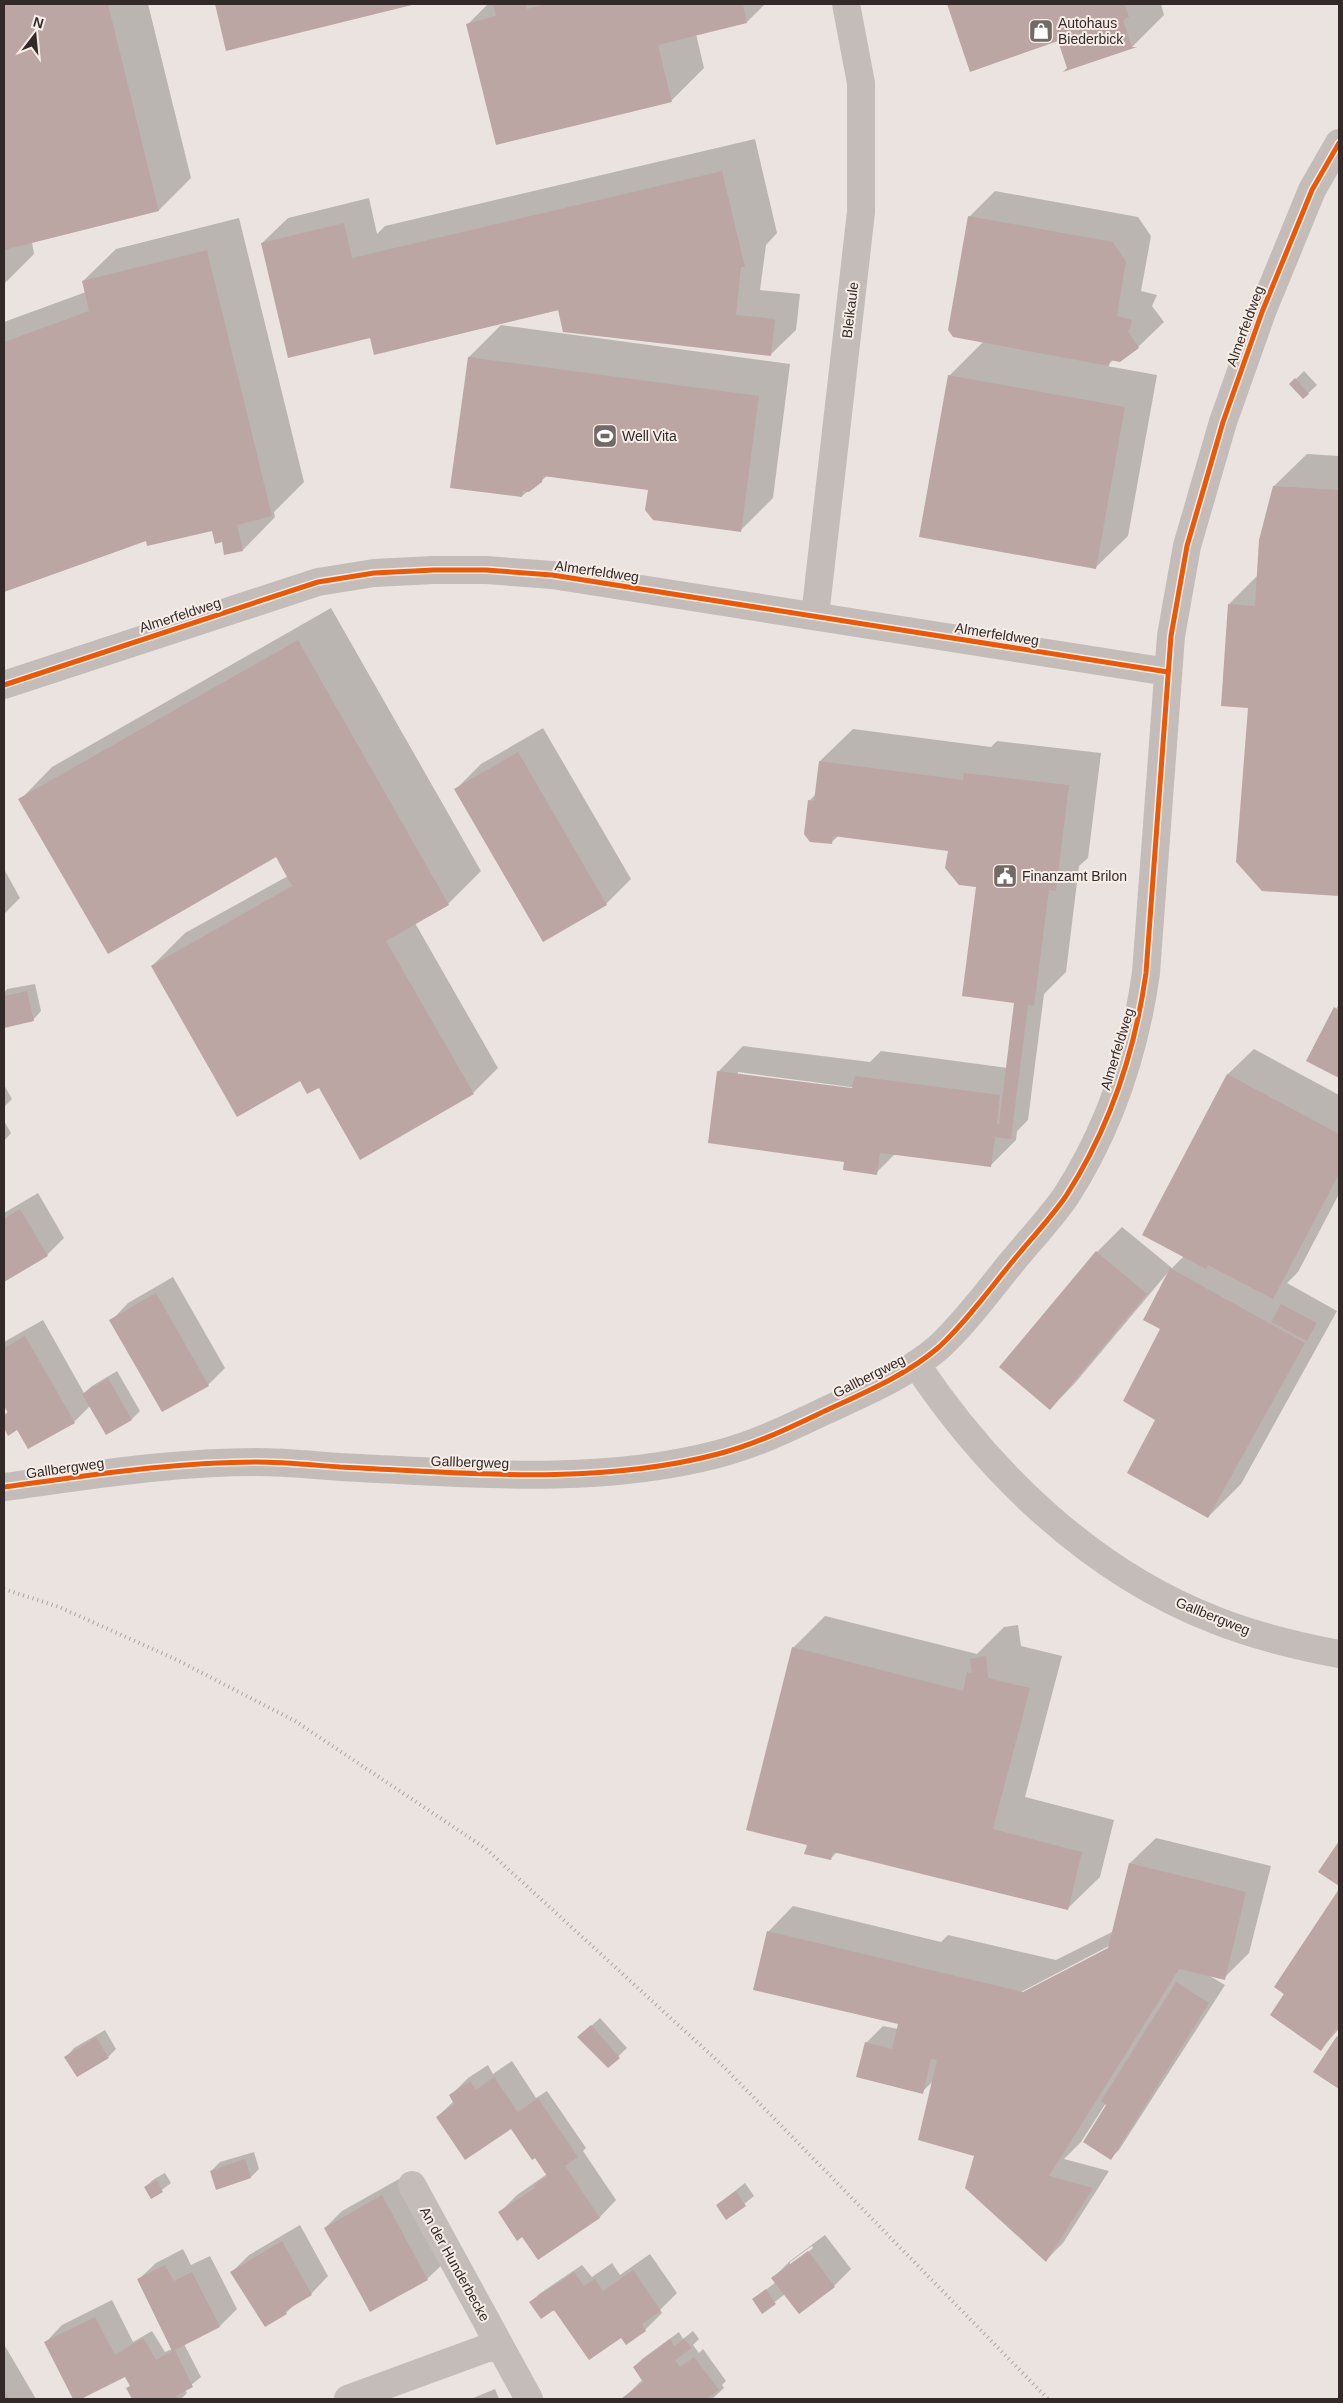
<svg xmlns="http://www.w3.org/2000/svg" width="1343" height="2403" font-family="Arial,sans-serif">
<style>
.shadow{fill:#0003;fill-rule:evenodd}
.building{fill:#bca6a3}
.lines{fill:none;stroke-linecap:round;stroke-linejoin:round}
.minor{stroke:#c3bcb8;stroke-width:28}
.rail{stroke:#aba5a3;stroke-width:4;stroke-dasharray:1 4;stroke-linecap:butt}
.cycleway-casing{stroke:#f7ede7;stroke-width:8}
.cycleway{stroke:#e8590c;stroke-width:5}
.labels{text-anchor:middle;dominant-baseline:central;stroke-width:4;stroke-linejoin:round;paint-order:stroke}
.poi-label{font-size:14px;fill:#332928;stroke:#f7ede7;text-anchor:start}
.street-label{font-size:14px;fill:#332928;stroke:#f7ede7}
</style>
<rect width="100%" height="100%" fill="#eae3df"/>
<path class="shadow" d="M4,4H148L191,178L159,210L32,242L34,254L4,284Z
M216,4H413L227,49Z
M488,4H765L747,22L696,34L704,68L672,100L497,143L468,24Z
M948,4H1161L1164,15L1132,47L1059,40L970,70Z
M755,139L777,233L766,245L760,290L800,294L796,330L770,355L559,310L375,353L371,336L262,243L288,218L369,198L377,234L385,226Z
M995,191L1138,217L1151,236L1141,291L1157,295L1152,306L1164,322L1138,347L1119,360H1113L1107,366L1157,375L1128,536L1095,568L949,376L983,342L949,330L970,216Z
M239,218L304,482L274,512L275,517L243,550L225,553L223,541L213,529L146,539L4,590V322L86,292L83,281L116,249Z
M501,325L790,364L773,498L740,531L649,488L547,476L522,496L469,357Z
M1304,371L1317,385L1304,397L1291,384Z
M1307,454L1339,456V895L1262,889L1249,707L1229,604L1258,575L1274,486Z
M331,608L481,871L448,904L415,923L498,1068L473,1093L320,1086L302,1082L152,966L185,933L288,876L276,855L20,800L52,767Z
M543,728L631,879L606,904L455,790L481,764Z
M853,729L991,747L997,741L1101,753L1088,858L1079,866L1066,972L1044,994L1028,1120L1017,1131L1016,1140L990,1166L896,1153L876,1173L845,1161L718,1072L743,1046L870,1062L881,1051L1008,1068L1016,1002L977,886L949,850L839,835L831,843L809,801L816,794L820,761ZM738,1072L858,1088V1090L738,1075Z
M4,869L20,898L4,914Z
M35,984L41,1011L33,1020L5,1026L4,993L7,989Z
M1339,1004V1077L1308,1060Z
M1254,1049L1339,1095V1194L1298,1272L1287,1283L1337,1311L1241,1484L1208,1517L1157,1420L1162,1328L1169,1271L1075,1383L1050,1409L1097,1252L1122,1227L1172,1268L1184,1256L1144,1235L1228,1074Z
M4,1085L12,1099L4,1107Z
M4,1121L11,1133L4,1141Z
M38,1193L64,1238L47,1255L4,1280V1213Z
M173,1277L225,1368L208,1385L111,1321L128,1303Z
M43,1320L84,1393L92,1386L117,1371L140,1411L132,1419L106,1434L90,1406L74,1422L18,1428L8,1434L4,1426V1416L8,1411L4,1404V1342Z
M825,1616L977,1654L1004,1627L1018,1625L1021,1646L1062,1656L1025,1797L1114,1820L1100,1877L1067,1909L837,1852L830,1859L808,1844L793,1648Z
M1156,1838L1271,1866L1249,1953L1224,1978L1208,1975L1225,1985L1119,2150L1111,2158L1106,2103L1081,2142L1064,2159L1109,2171L1063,2243L1046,2260L975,2155L933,2081L922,2092L866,2043L883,2026L898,2029L899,2023L768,1932L793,1906L941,1942L948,1935L1056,1960L1114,1931L1130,1863ZM1109,1946V1949L1018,1996L1017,1994Z
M1339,1891V2029L1321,2049L1285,1995L1276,1987Z
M600,2018L627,2048L608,2066L579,2037Z
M105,2030L116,2049L108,2057H66L74,2048Z
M1339,2035V2088L1315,2071Z
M512,2061L536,2098L547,2091L586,2148L583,2151L616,2200L599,2218L523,2236L500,2212L517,2195L547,2174L516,2125L437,2117L454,2101L450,2096L468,2078L488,2065L493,2074Z
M254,2152L259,2169L251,2177L217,2188L211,2171L220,2162Z
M165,2173L171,2183L151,2198L145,2187L154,2179Z
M399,2179L445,2262L427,2279L371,2310L325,2228L342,2211Z
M745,2183L754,2196L727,2218L717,2205Z
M300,2225L328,2276L311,2294L297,2302L286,2313L232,2272L249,2255Z
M825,2235L851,2269L834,2286L785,2294L762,2312L754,2299L776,2282L773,2278L790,2261ZM812,2246L813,2248L790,2266V2262Z
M183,2249L191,2265L210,2256L237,2309L220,2326L184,2344L201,2377L185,2390L187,2393L181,2399H134L128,2388L131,2385L126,2375L74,2399L45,2343L62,2325L112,2300L133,2342L152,2331L165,2352L172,2349L138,2280L156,2263Z
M650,2254L677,2293L660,2310L662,2313L645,2330L621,2337L531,2302L539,2294L582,2265L592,2277L612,2263L620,2275Z
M693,2331L699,2339L693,2345L699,2353L703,2349L726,2381L722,2385L724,2388L712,2399H623L643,2379L634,2367L642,2359L679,2332L683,2339Z
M5,2346L36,2399H4Z
M495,2389L499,2399H471Z"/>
<path class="building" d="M4,4H108L159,211L4,250Z
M215,4H416L226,51Z
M493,4H526L527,9L547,4H743L747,23L658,45L672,102L496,145L466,24L496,16Z
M947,4H1124L1129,17L1123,20L1132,47H1137L1063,72L1067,68L1058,41L970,72Z
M722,171L745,267H741L736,315L775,319L771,356L563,332L558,310L374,355L370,338L288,358L261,243L344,223L352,258Z
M968,216L1113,242L1126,262L1117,316L1132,320L1130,329L1128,331L1139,348L1120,362L1110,360L1109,366L953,337L948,330Z
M207,250L272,516L237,525L243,551L224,555L222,542L215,544L212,531L147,546L146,541L4,592V342L89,311L82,281Z
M468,357L759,396L741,532L653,520L645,510L648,490L543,476L542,482L529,492L523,491L522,497L450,488Z
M948,375L1125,407L1096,569L919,537Z
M1295,378L1309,394L1303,399L1289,384Z
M1273,486L1339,490V896L1262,891L1236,862L1248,708L1221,706L1228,604L1255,606L1259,540Z
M298,640L449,905L386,941L474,1094L360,1160L319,1088L307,1094L300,1081L237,1117L151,966L292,886L276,857L108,954L18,799Z
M518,752L607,905L543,942L454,789Z
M819,761L963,780L964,773L1069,785L1056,891L1049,890L1034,1006L1028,1005L1011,1139L995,1137L991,1167L880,1153L877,1175L843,1170L844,1162L708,1143L717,1071L852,1088L855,1076L1000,1095L997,1124H999L1014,1003L962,996L976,887L959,885L945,868L948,851L833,836L832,844L810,842L804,834L808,800L814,801Z
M27,991L34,1021L4,1028V996Z
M1334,1007L1339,1010V1078L1306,1061Z
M1227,1074L1339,1134V1174L1273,1299L1208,1265L1206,1269L1142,1235Z
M20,1209L48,1256L4,1282V1219Z
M1096,1251L1147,1294L1050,1410L999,1367Z
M1170,1268L1305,1343L1208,1518L1127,1473L1155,1420L1123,1401L1160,1329L1143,1320Z
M156,1293L209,1386L162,1412L109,1320Z
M1281,1304L1317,1323L1307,1341L1271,1322Z
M25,1336L75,1423L28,1449L17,1430L8,1436L4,1428V1416L8,1413L4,1406V1348Z
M108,1378L132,1420L106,1435L82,1394Z
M792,1647L963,1691L967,1672L972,1673L970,1659L986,1656L988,1678L1030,1688L993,1829L1082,1852L1068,1910L833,1852L831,1860L804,1854L807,1845L746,1830Z
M1339,1841V1886L1318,1872Z
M1129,1863L1246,1892L1225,1980L1179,1969L1049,2176L1093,2188L1046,2262L965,2188L974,2156L918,2140L937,2060L931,2059L923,2094L856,2077L865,2042L892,2049L898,2024L753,1990L767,1931L1023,1992L1108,1948Z
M1339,1889V2031L1336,2029L1321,2051L1270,2015L1284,1994L1274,1987Z
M1176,1982L1209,2003L1111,2160L1083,2142L1106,2105L1101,2101Z
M591,2025L620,2058L608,2068L577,2037Z
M1337,2036L1339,2038V2089L1313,2072Z
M96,2037L109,2058L77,2077L64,2057Z
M494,2077L518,2112L538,2098L578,2157L565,2166L600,2218L538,2260L522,2237L517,2241L498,2212L535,2188L533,2186L547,2176L535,2158L532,2160L511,2129L465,2160L436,2117L454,2104L449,2095L470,2081L476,2090Z
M245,2159L251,2178L216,2190L210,2171Z
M157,2180L163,2192L151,2199L144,2187Z
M736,2191L746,2206L726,2220L716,2205Z
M382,2195L428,2280L370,2312L324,2228Z
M282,2241L312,2295L285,2311L287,2314L265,2327L230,2272Z
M808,2251L835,2287L799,2314L771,2278Z
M165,2265L174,2281L192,2272L220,2327L175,2350L193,2387L176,2396L178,2399H132L126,2388L130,2386L125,2377L81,2399H73L44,2342L95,2317L115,2355L143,2338L156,2360L172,2351L137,2279Z
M633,2270L661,2311L642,2324L646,2331L626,2345L621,2338L589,2360L554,2310L541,2319L529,2302L574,2272L584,2286L595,2279L603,2291Z
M766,2289L776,2304L762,2314L752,2299Z
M670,2339L674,2346L684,2339L692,2348L675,2360L680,2367L694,2357L719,2390L706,2399H621L643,2382L633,2367Z
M4,2390L9,2399H4Z"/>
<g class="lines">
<path class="minor" d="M815,616L861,212V83L846,4
M4,685L318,582L374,573L434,570H486L552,575L1168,672
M916,1364C989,1473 1091,1572 1215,1620C1255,1636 1297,1646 1339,1654
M4,1487C87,1476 171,1462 256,1462C284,1462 312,1465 340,1467C465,1473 596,1486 718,1454C757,1444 793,1426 829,1409C866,1392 908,1374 939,1347C966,1322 989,1290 1012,1262C1030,1240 1050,1219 1066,1196C1109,1129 1135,1051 1146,973L1171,636L1187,546L1223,422L1262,312L1312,190L1339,143
M412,2185L529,2399
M348,2399L498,2344"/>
<path class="rail" d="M4,1589L59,1607L175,1659L295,1721L485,1848L721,2064L1048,2399"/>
<defs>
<path id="cycleway" d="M4,685L318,582L374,573L434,570H486L552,575L1168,672
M4,1487C87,1476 171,1462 256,1462C284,1462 312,1465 340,1467C465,1473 596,1486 718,1454C757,1444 793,1426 829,1409C866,1392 908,1374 939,1347C966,1322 989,1290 1012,1262C1030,1240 1050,1219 1066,1196C1109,1129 1135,1051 1146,973L1171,636L1187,546L1223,422L1262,312L1312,190L1339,143"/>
</defs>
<use href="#cycleway" class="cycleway-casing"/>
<use href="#cycleway" class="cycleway"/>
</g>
<defs>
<symbol id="shop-square" viewBox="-11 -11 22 22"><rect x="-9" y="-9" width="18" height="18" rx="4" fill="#736a68" stroke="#f7ede7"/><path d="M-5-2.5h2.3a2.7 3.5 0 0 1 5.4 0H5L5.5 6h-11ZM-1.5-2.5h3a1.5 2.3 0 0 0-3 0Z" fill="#fff"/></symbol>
<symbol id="stadium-square" viewBox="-11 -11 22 22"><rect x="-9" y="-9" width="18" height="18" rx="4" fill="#736a68" stroke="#f7ede7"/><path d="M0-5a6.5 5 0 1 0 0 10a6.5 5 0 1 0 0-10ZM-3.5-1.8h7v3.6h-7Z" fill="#fff"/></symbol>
<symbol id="civic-square" viewBox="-11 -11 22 22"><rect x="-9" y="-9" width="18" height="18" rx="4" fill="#736a68" stroke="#f7ede7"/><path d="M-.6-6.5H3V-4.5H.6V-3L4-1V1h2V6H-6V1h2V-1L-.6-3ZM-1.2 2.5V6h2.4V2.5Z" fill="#fff"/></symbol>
</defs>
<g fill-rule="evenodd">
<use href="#shop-square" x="1027" y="17" width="28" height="28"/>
<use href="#stadium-square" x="591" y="422" width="28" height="28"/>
<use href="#civic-square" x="991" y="862" width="28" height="28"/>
</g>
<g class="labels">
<g class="poi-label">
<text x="1058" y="23">Autohaus<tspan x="1058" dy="16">Biederbick</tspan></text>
<text x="622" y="436">Well Vita</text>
<text x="1022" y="876">Finanzamt Brilon</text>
</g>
<g class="street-label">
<text transform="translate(850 310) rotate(-83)">Bleikaule</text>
<text transform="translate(1245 326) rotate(-70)">Almerfeldweg</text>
<text transform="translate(597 571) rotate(8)">Almerfeldweg</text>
<text transform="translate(180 615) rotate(-18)">Almerfeldweg</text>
<text transform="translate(997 634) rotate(9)">Almerfeldweg</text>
<text transform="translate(1117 1049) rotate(-73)">Almerfeldweg</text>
<text transform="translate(869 1376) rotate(-27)">Gallbergweg</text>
<text transform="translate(470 1462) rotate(2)">Gallbergweg</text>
<text transform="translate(65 1468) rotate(-8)">Gallbergweg</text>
<text transform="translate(1213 1616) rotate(22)">Gallbergweg</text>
<text transform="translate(455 2264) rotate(61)">An der Hunderbecke</text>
</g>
</g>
<rect width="1343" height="2403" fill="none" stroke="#332928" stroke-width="10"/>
<g transform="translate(35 35) rotate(16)" stroke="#f7ede7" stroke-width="4" paint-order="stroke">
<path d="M0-4L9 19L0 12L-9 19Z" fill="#332928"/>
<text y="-8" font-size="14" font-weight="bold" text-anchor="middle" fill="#332928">N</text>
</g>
</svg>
